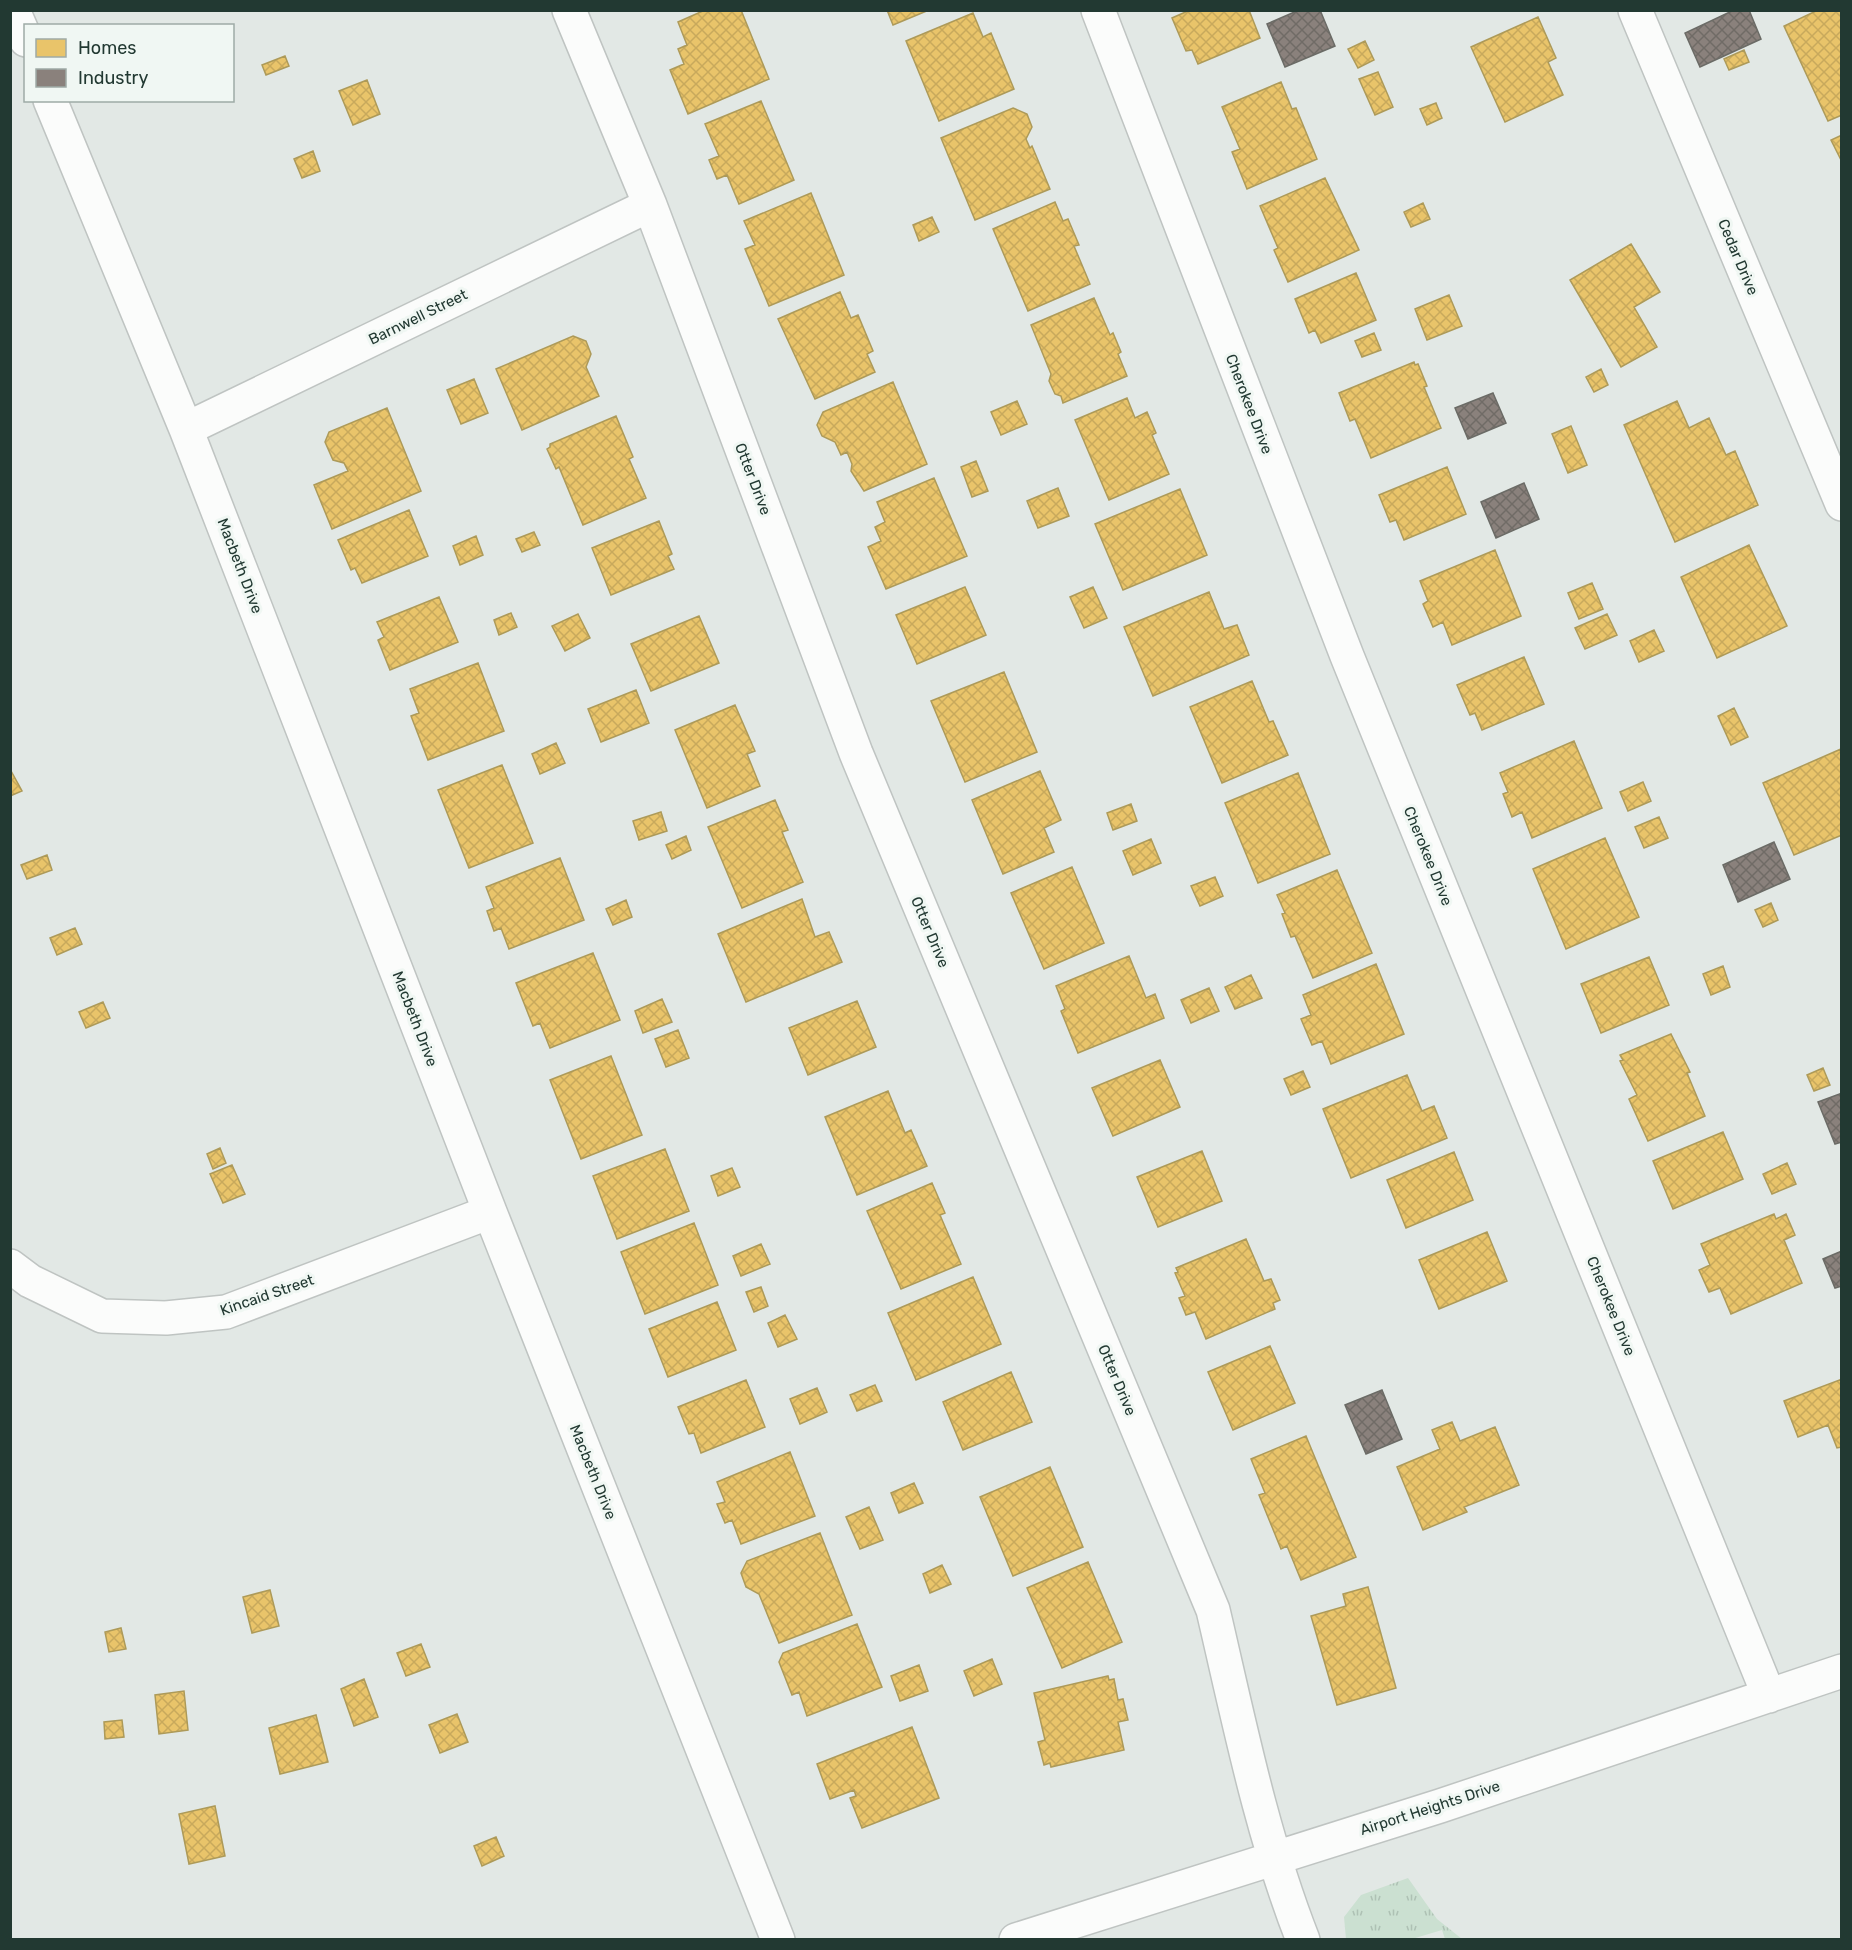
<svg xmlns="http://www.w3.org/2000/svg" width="1852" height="1950" font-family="Rubik,sans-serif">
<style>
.grass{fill:url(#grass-tufts)}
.homes{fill:url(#homes-cross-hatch);stroke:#ad9a59;stroke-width:1.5}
.industry{fill:url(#industry-cross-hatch);stroke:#6b6b66;stroke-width:1.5}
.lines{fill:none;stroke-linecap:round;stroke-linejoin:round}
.minor-casing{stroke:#bfc4c2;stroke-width:36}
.minor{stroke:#fbfcfb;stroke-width:33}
.labels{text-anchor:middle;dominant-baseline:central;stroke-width:6;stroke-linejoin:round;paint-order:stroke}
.street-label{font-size:15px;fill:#223932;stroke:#f0f7f3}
</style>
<defs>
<pattern id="grass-tufts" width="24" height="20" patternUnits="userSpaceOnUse" patternTransform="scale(1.5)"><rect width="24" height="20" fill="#cbe0d1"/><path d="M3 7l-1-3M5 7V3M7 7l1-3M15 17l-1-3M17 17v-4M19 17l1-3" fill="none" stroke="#aec1b4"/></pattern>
<pattern id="homes-cross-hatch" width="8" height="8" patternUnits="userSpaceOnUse" patternTransform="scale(1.5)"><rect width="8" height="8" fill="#e9c46a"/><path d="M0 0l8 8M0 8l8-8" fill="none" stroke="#c8a95c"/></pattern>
<pattern id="industry-cross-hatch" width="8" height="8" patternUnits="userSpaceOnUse" patternTransform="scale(1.5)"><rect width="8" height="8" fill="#8a817c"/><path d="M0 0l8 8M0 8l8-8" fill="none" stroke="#706b66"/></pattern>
</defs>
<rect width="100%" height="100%" fill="#e2e8e5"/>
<path class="grass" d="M1408,1878L1437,1919L1462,1939H1445L1442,1930L1412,1939H1346L1344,1917L1361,1895Z"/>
<path class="homes" d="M705,10H741L769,79L688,114L670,70L684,64L678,49L687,45L678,22Z
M887,10H929L893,25Z
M1190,10H1249L1260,38L1198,64L1192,50L1186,51L1172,18Z
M1818,10H1842V115L1828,121L1784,26Z
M973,13L983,37L991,33L1014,89L939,121L906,41Z
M1538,17L1556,58L1548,62L1563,95L1505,122L1471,47Z
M1365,41L1374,60L1358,68L1348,49Z
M1744,50L1749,62L1729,70L1724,59Z
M285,56L289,66L266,75L262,65Z
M1378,72L1393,107L1375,115L1359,79Z
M367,80L380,114L353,125L339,91Z
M1281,82L1292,109L1296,108L1317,159L1247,189L1232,152L1240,149L1222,107Z
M761,101L794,180L739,204L727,175L717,179L709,160L719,156L705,124Z
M1436,103L1442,118L1427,125L1420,109Z
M1013,108L1027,114L1032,127L1026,139L1030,148L1032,146L1050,189L975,220L941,138Z
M1842,135V162L1831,140Z
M313,151L320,171L302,178L294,159Z
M1325,178L1359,250L1288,282L1274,250L1278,248L1260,206Z
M811,193L844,275L769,306L745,249L755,245L744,221Z
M1055,202L1063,221L1068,219L1079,245L1074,246L1090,284L1028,311L993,229Z
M1423,203L1430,219L1411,227L1404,212Z
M932,217L939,232L919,241L913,225Z
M1631,244L1660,292L1634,307L1657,347L1621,367L1570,280Z
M1356,273L1376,320L1321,343L1315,330L1309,333L1295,299Z
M840,292L851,318L858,315L873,351L867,354L875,372L815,399L778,319Z
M1449,295L1462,326L1427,340L1415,309Z
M1094,298L1110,335L1113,333L1121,352L1118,354L1127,376L1063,403L1061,396L1055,394L1049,381L1051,374L1031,325Z
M1374,333L1381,350L1362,357L1355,341Z
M573,336L586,341L591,354L586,367L599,396L522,430L496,369Z
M1414,362L1415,365L1418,364L1427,386L1424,387L1441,428L1371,458L1355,419L1350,421L1339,393Z
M1601,369L1608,385L1594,392L1586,377Z
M474,379L488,413L461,424L447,390Z
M893,382L927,464L864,491L851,471L852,464L847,452L841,455L835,442L822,436L817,425L823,412Z
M1127,398L1135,418L1147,412L1156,433L1152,435L1169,474L1109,500L1075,420Z
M1017,401L1027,424L1001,435L991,412Z
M1677,401L1689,428L1709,418L1726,455L1735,451L1758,505L1675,542L1624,425Z
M387,408L421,491L332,529L314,485L348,471L344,463L333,460L325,442L329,432Z
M616,416L633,457L629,459L646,498L583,525L559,467L556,469L547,449L550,447V444Z
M1571,426L1587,465L1568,473L1552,434Z
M976,461L988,491L972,497L961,467Z
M1447,467L1466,514L1404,540L1396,520L1390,522L1379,495Z
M934,478L967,556L886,589L868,547L881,541L875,527L885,522L877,502Z
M1058,488L1069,516L1038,528L1027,501Z
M1180,489L1207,555L1123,590L1095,524Z
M409,510L428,556L362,583L355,568L351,570L338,540Z
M659,521L672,554L668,556L674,569L611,595L592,548Z
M534,532L540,545L522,552L516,539Z
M476,536L483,555L460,565L453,546Z
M1749,545L1787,626L1717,658L1681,577Z
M1495,550L1521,616L1452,645L1443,622L1433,627L1423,604L1428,601L1420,581Z
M1592,583L1603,609L1579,619L1568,593Z
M965,587L986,635L917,664L896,615Z
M1093,587L1107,618L1084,628L1070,597Z
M1209,592L1224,629L1237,625L1249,655L1153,696L1124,627Z
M439,597L458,642L390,670L378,640L384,637L377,622Z
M511,613L517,627L499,635L494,620Z
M578,614L590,638L565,651L552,626Z
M1607,614L1617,635L1585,649L1575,628Z
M699,616L719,663L651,691L631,644Z
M1654,630L1664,651L1639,662L1630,641Z
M1524,657L1544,704L1482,730L1475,713L1470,715L1457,685Z
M478,663L504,731L428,760L411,716L419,713L410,689Z
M1004,672L1037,752L965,782L931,701Z
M1252,681L1269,722L1273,721L1288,755L1222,783L1190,707Z
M636,690L649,723L601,742L588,709Z
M735,705L755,751L747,754L760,786L707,808L675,730Z
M1734,708L1748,737L1731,745L1718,716Z
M1574,741L1602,808L1532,838L1522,812L1512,817L1503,794L1508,792L1500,773Z
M556,743L565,763L540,774L532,754Z
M1841,749L1842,835L1794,855L1763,783Z
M502,765L533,843L469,868L438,790Z
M10,769L22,791L10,796Z
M1040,771L1061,820L1044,828L1054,852L1003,874L972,800Z
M1298,773L1330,854L1258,883L1225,803Z
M1643,782L1651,801L1628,811L1620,792Z
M775,800L788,830L782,832L803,882L742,908L708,827Z
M1131,804L1137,821L1113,830L1107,813Z
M661,812L667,831L639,840L633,821Z
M1659,817L1668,838L1644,848L1635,827Z
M686,836L691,850L672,859L666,845Z
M1605,838L1639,917L1566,949L1533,869Z
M1151,839L1161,863L1133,875L1123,851Z
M47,855L52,870L27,879L21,865Z
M560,858L584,920L509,949L501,928L494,931L487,911L494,908L486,887Z
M1072,867L1104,943L1044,969L1011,893Z
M1337,870L1372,953L1313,978L1295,936L1291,937L1282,914L1285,913L1277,895Z
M1215,877L1223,896L1200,906L1191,886Z
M802,899L815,937L829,932L842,962L746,1002L718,934Z
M626,900L632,917L613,925L606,909Z
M1771,903L1778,920L1763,927L1755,910Z
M75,928L82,944L57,955L50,938Z
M593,953L620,1020L550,1048L540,1023L533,1026L516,983Z
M1129,956L1146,998L1155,994L1164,1018L1078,1053L1061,1011L1065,1009L1056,986Z
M1649,957L1669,1005L1601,1033L1581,984Z
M1376,964L1404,1034L1331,1064L1322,1041L1312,1045L1301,1019L1311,1015L1303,995Z
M1723,966L1730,987L1711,995L1703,974Z
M1251,975L1262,998L1235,1009L1225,987Z
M1209,988L1219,1011L1191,1023L1181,1000Z
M662,999L672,1022L643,1033L635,1011Z
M857,1001L876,1047L808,1075L789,1028Z
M103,1002L110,1018L86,1028L79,1012Z
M678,1030L689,1058L666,1067L655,1039Z
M1671,1034L1690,1072L1687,1073L1705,1116L1648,1141L1629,1099L1637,1095L1620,1061L1623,1060L1620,1055Z
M611,1056L642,1135L581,1159L550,1080Z
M1160,1060L1180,1107L1113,1136L1092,1088Z
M1823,1068L1830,1085L1814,1091L1807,1075Z
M1303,1071L1310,1087L1291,1095L1284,1079Z
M1407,1075L1422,1111L1434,1106L1447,1138L1351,1178L1323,1109Z
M888,1091L905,1133L911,1130L927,1166L857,1195L825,1117Z
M1723,1132L1743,1179L1673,1209L1653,1161Z
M220,1148L226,1163L213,1169L207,1154Z
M665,1149L689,1211L617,1239L593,1176Z
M1202,1151L1222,1201L1158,1227L1137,1177Z
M1454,1152L1473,1200L1406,1228L1387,1180Z
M1787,1163L1796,1184L1772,1194L1763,1174Z
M232,1165L245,1194L223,1203L210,1174Z
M732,1168L740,1187L718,1196L711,1176Z
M932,1183L945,1213L940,1215L961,1264L901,1289L867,1211Z
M1774,1214L1776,1219L1786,1214L1795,1235L1784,1240L1802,1283L1731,1314L1720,1288L1709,1292L1699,1270L1710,1265L1701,1244Z
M694,1223L718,1285L645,1314L621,1252Z
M1487,1232L1507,1281L1439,1309L1419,1260Z
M1246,1239L1264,1281L1271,1279L1280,1300L1273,1303L1275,1309L1206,1339L1195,1312L1186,1315L1179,1298L1185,1296L1175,1273L1178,1272L1176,1268Z
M761,1244L770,1264L741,1276L733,1256Z
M973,1277L1001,1344L916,1380L888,1313Z
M761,1287L768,1306L754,1312L746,1292Z
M717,1302L736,1350L668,1377L649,1329Z
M785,1315L797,1339L778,1347L768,1323Z
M1270,1346L1295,1403L1233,1430L1208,1372Z
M1011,1372L1032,1422L963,1450L943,1402Z
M1842,1379V1447L1837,1448L1828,1425L1798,1437L1784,1401Z
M746,1380L765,1427L701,1453L694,1433L689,1434L678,1407Z
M875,1385L882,1401L857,1411L850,1395Z
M817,1388L827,1412L800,1424L790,1399Z
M1452,1422L1460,1441L1495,1427L1519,1485L1464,1507L1467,1512L1423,1530L1397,1467L1440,1449L1432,1430Z
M1306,1436L1356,1557L1301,1580L1287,1546L1281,1549L1259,1495L1265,1493L1251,1459Z
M790,1452L815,1516L741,1544L732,1520L725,1523L717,1504L725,1502L717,1482Z
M1050,1467L1083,1547L1013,1576L980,1497Z
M914,1483L923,1503L899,1513L891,1493Z
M869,1507L883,1540L860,1549L846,1517Z
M820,1533L852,1615L779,1643L759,1594L746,1587L741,1573L747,1561Z
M1088,1562L1122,1642L1062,1668L1027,1588Z
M942,1565L951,1584L930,1593L923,1574Z
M1368,1587L1396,1688L1337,1705L1311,1616L1346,1606L1343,1594Z
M270,1590L279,1626L252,1633L243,1597Z
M857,1624L882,1687L807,1716L799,1692L792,1695L779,1662L783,1653Z
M121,1628L126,1649L109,1652L105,1632Z
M421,1644L430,1667L406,1676L397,1653Z
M992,1659L1002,1684L974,1696L964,1671Z
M919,1665L928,1691L900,1701L891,1676Z
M1108,1676L1109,1680L1114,1679L1118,1700L1123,1699L1128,1720L1118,1722L1124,1750L1051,1767L1050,1763L1044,1765L1038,1742L1045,1740L1034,1693Z
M364,1679L378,1717L354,1726L341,1689Z
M184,1691L188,1730L159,1734L155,1695Z
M457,1714L468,1742L440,1753L429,1725Z
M316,1715L328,1762L280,1774L269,1728Z
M122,1720L124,1737L105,1739L104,1722Z
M912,1727L939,1798L862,1828L850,1798L856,1796L854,1790L830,1799L817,1764Z
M215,1806L225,1856L189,1864L179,1814Z
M496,1837L504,1856L482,1866L474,1846Z"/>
<path class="industry" d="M1299,10H1320L1335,46L1285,67L1267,24Z
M1734,10H1749L1761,39L1700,67L1685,33Z
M1493,393L1506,423L1468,439L1455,408Z
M1524,483L1539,519L1496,538L1481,502Z
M1774,842L1790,879L1738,902L1723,865Z
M1842,1093V1142L1835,1144L1818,1102Z
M1842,1251V1286L1835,1288L1823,1259Z
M1382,1390L1402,1439L1366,1454L1345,1405Z"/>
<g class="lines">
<defs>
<path id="minor" d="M13,10L26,40
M569,10L650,205L856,753L1213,1610C1239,1721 1261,1833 1303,1940
M1098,10L1347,656L1769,1696
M1635,10L1842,504
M50,100L186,429L490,1212L778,1940
M186,429L650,205
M10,1266L30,1281L102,1316L166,1318L226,1312L490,1212
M1016,1940L1440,1806L1842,1671"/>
</defs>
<use href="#minor" class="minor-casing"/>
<use href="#minor" class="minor"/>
</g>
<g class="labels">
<g class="street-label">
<text transform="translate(1738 257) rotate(67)">Cedar Drive</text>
<text transform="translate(418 317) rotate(-26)">Barnwell Street</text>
<text transform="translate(1249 404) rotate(69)">Cherokee Drive</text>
<text transform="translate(753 479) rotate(69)">Otter Drive</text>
<text transform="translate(240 566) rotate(69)">Macbeth Drive</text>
<text transform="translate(1428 856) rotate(68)">Cherokee Drive</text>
<text transform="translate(930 932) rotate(67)">Otter Drive</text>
<text transform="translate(415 1019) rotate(69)">Macbeth Drive</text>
<text transform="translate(267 1295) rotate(-19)">Kincaid Street</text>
<text transform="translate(1611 1306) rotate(68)">Cherokee Drive</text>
<text transform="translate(1117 1380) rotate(67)">Otter Drive</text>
<text transform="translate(593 1472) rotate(68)">Macbeth Drive</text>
<text transform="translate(1430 1808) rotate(-18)">Airport Heights Drive</text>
</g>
</g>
<rect width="1852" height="1950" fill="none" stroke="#223932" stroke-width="24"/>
<rect x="24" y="24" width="210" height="78" fill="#f0f7f3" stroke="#9eaba6" stroke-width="1.5"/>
<rect x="36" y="39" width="30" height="18" fill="#e9c46a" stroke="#9eaba6" stroke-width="1.5"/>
<text x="78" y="54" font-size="18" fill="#223932">Homes</text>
<rect x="36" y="69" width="30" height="18" fill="#8a817c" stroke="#9eaba6" stroke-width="1.5"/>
<text x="78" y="84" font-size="18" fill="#223932">Industry</text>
</svg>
